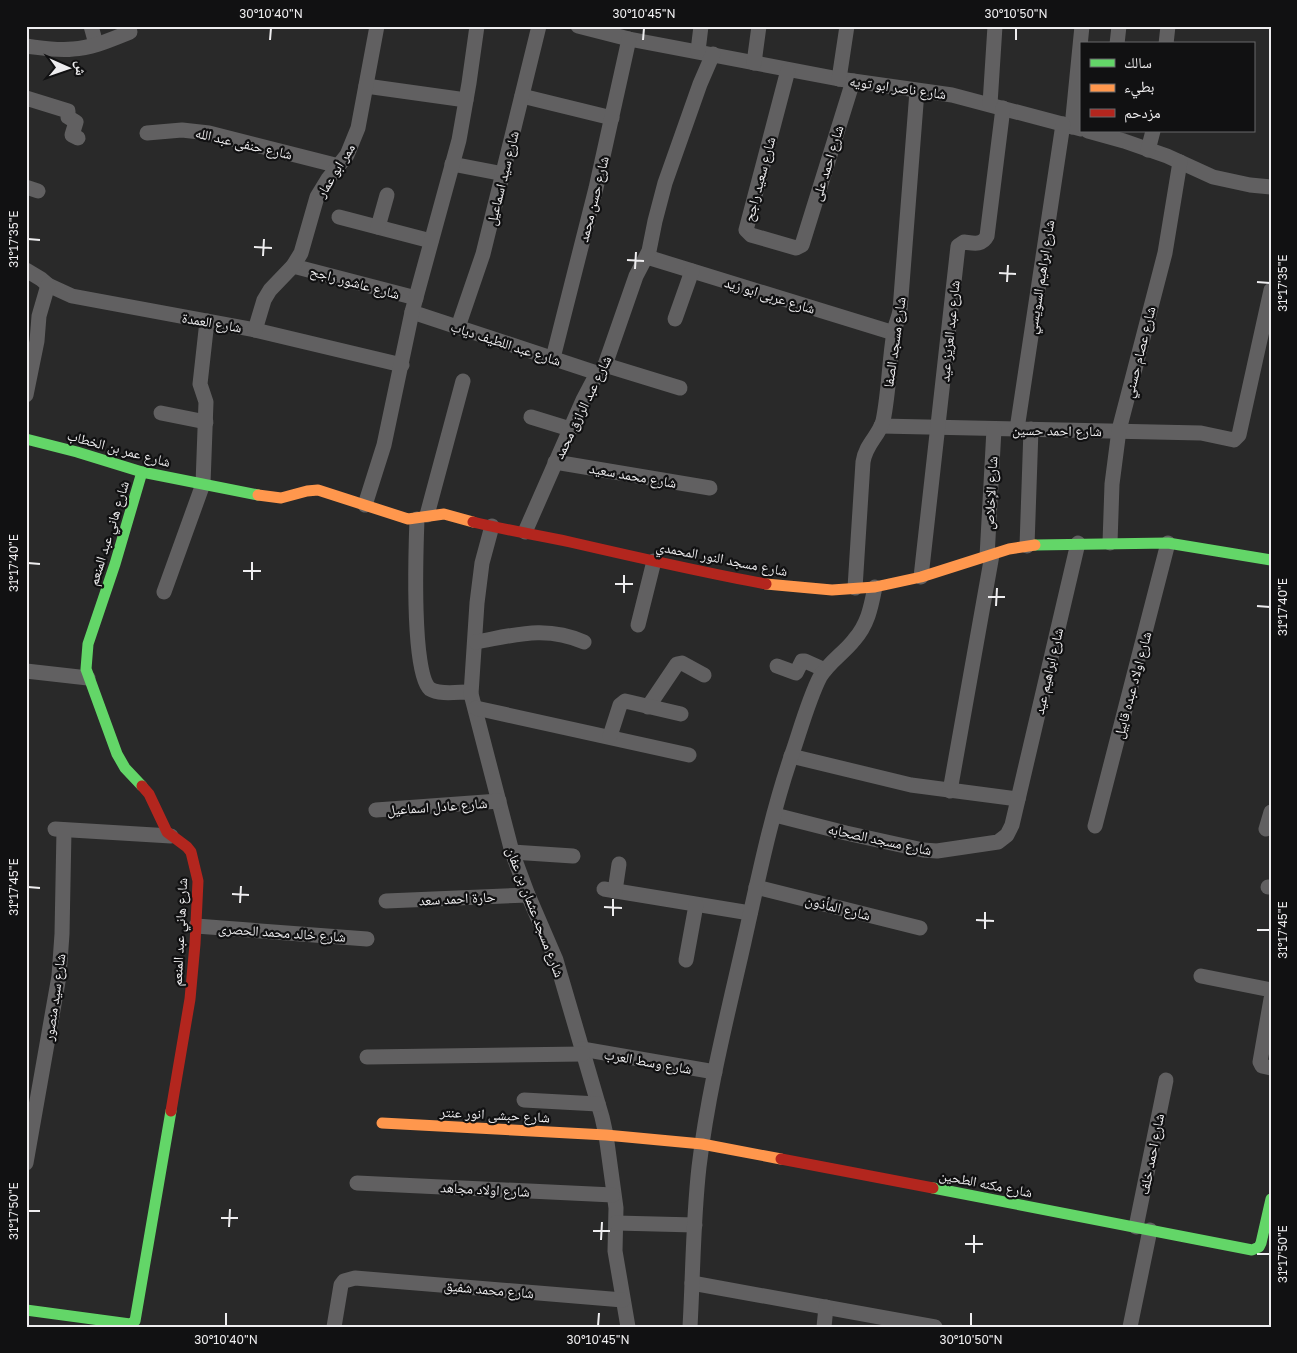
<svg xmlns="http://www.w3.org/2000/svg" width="1297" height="1353" viewBox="0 0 1297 1353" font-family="'Golos Text','Noto Naskh Arabic',sans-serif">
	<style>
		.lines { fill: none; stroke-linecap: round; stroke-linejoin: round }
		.street { stroke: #616061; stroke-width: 15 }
		.fast { stroke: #63d668; stroke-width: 11 }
		.slow { stroke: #ff974d; stroke-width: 11 }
		.jam { stroke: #b3261e; stroke-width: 11 }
		.ticks { fill: none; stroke: #eeedef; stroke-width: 2 }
		.labels { text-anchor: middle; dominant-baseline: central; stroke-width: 4.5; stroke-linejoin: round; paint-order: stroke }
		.street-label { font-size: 14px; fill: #eeedef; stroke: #111112 }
		.neatline { fill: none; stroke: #eeedef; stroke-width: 2 }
		.ticks-label { font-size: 12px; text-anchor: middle; fill: #eeedef }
	</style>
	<rect width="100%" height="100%" fill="#292929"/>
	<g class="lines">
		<g class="street">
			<polyline points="91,26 96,44"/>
			<polyline points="578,26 629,39 839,79 952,95 1081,129"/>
			<polyline points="1117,44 1119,26"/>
			<polyline points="1166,44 1168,26"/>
			<path d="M26 46C42 48 58 51 73 49 93 48 112 39 130 32"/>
			<polyline points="698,51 701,26"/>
			<polyline points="754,63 759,26"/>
			<polyline points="788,70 746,230 751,235 796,248 802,245 853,81"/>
			<polyline points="839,79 847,26"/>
			<polyline points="366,86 466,100"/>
			<polyline points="522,96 612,118"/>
			<polyline points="26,98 68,111 68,117 76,122 72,135 78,138"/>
			<polyline points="990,104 995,26"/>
			<polyline points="1072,127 1082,26"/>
			<polyline points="1088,131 1124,141 1167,156 1213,177 1250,185 1271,187"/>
			<polyline points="147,133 182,130 209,133 339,166"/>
			<polyline points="1148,150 1153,131"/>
			<polyline points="452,164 504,174"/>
			<polyline points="26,187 38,191"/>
			<polyline points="339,217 431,241"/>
			<polyline points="378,227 387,195"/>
			<polyline points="647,257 894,333"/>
			<polyline points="293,266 416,298"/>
			<polyline points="26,270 41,279 48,285 72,296 255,330 402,365"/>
			<polyline points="412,312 600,374"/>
			<polyline points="675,319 692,271"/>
			<polyline points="458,327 483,254 539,26"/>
			<polyline points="255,330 264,300 270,290 293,266 301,253 317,197 328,179 347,155 358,128 377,26"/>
			<polyline points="553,358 596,188 629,39"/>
			<polyline points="605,365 680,388"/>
			<polyline points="26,395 37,341 39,316 48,285"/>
			<polyline points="161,413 206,422"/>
			<polyline points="531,417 570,429"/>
			<polyline points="881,426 1201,433 1234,440 1239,435 1271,290"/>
			<polyline points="1017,429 1063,124"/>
			<polyline points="555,462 710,488"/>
			<polyline points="365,505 384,445 412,312 459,140 469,83 477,26"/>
			<polyline points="427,515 463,381"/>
			<path d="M417 519C416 546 411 674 430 689 439 695 458 692 468 692L471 694"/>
			<polyline points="492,526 482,563 477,603 471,694 512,852 528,895 556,960 602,1117 606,1135 616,1208 615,1251 628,1327"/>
			<polyline points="525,532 583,400 593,381 602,371 605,365 636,276 649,251 655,221 665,183 700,84 713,54"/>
			<polyline points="1110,543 1112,484 1119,430 1165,253 1180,162"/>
			<polyline points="1027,546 1031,429"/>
			<polyline points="987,557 994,429"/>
			<path d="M921 577 958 246 964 242C973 243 982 246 987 236L1003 108"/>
			<path d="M855 588 863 462C866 443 879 436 883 421 889 392 889 362 894 332 895 325 899 318 900 310L917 91"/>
			<polyline points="164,592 203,484 206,402 200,384 207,321"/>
			<polyline points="638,625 654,561"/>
			<path d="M476 642C515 635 546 625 584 642"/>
			<polyline points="777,666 796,673 802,661 805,661 825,670"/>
			<polyline points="26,671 88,678"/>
			<polyline points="648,707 677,664 682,663 704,675"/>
			<polyline points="476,708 689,755"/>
			<polyline points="610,736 620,705 625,701 681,714"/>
			<polyline points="791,756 911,785 1018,799"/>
			<polyline points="950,791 992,555"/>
			<polyline points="376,810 499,801"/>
			<polyline points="775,815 846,833 923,850 937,851 998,842 1007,835 1012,825 1078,543"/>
			<polyline points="1095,826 1168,543"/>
			<polyline points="55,829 171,836"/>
			<polyline points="1266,829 1271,812"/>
			<polyline points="512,852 573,856"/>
			<polyline points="756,887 920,928"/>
			<polyline points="1268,887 1271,887"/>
			<polyline points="604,889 750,913"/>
			<polyline points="615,891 619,864"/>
			<polyline points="386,901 528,895"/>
			<polyline points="196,926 367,939"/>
			<polyline points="686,960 696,905"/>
			<polyline points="1201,976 1271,990"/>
			<polyline points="1271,999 1260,1062 1262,1066 1271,1068"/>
			<polyline points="582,1049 715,1072"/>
			<polyline points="367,1057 583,1054"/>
			<polyline points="524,1100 598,1104"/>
			<polyline points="26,1163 59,976 62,934 64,830"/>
			<polyline points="357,1183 613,1195"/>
			<polyline points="616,1223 695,1225"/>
			<polyline points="1136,1227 1166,1080"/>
			<polyline points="692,1283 935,1327"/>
			<polyline points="334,1327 341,1285 344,1281 355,1278 623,1300"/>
			<path d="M690 1327C693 1274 693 1220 699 1167 708 1091 727 1017 744 942 758 880 771 815 792 754 800 731 809 698 820 677 829 662 844 653 854 640 868 624 871 607 875 587"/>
			<polyline points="824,1327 826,1307"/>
			<polyline points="1130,1327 1150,1230"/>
		</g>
		<g class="fast">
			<polyline points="26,439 77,452 142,472 258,495"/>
			<polyline points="1035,545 1168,543 1271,560"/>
			<polyline points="142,786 125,768 117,754 86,669 88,644 115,564 142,472"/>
			<polyline points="933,1188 1252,1250 1259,1247 1261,1243 1271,1199"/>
			<polyline points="26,1310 130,1324 135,1321 171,1111"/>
		</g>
		<g class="slow">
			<polyline points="258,495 281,498 307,491 318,490 408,519 444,514 473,522"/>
			<polyline points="766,584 832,590 875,587 921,577 1009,549 1035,545"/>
			<polyline points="382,1123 606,1135 702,1144 781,1159"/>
		</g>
		<g class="jam">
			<path d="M473 522C505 530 538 535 570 542 635 557 700 572 766 584"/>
			<polyline points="142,786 149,794 167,832 187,847 191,852 198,881 195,944 190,999 171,1111"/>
			<polyline points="781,1159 933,1188"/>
		</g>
	</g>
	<path class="ticks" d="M270 40 271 28M643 40 644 28M1016 40V28M28 239 40 240M254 247 272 248M263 256 264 239M627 260 644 261M635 269 636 252M999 273 1016 274M1007 282 1008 265M1257 282 1270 283M28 563 40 564M243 571H261M252 580V562M615 584H633M624 593V575M988 597H1005M996 606 997 588M1257 606 1270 607M28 887 40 888M232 894 249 895M240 903 241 886M604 907 622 908M613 916V899M976 920 994 921M985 929V912M1257 930H1270M28 1211H40M221 1218H238M229 1227 230 1209M593 1231H610M601 1240 602 1222M965 1244H983M974 1253V1235M1257 1254H1270M226 1326V1313M598 1326 599 1313M971 1326V1313"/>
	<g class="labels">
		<g class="street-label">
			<text transform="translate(898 87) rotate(8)">شارع ناصر ابو تويه</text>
			<text transform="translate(244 143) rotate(13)">شارع حنفى عبد الله</text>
			<text transform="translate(827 163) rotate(-73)">شارع احمد على</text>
			<text transform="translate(335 170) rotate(-58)">ممر ابو عمار</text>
			<text transform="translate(502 178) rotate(-76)">شارع سيد اسماعيل</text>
			<text transform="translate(759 179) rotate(-75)">شارع سعيد راجح</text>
			<text transform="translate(593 199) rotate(-76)">شارع حسن محمد</text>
			<text transform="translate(1040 277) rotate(-81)">شارع ابراهيم السويسي</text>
			<text transform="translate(355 282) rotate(15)">شارع عاشور راجح</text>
			<text transform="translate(770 295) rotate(17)">شارع عربى ابو زيد</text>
			<text transform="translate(212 322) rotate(10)">شارع العمدة</text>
			<text transform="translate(949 331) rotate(-84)">شارع عبد العزيز عيد</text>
			<text transform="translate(894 342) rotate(-82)">شارع مسجد الصفا</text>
			<text transform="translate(506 343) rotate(18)">شارع عبد اللطيف دياب</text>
			<text transform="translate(1139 352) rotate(-76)">شارع عصام حسني</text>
			<text transform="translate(582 407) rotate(-64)">شارع عبد الرازق محمد</text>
			<text transform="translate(1057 430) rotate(1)">شارع احمد حسين</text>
			<text transform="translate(119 448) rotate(15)">شارع عمر بن الخطاب</text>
			<text transform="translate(633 475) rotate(10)">شارع محمد سعيد</text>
			<text transform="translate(990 493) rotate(-87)">شارع الإخلاص</text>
			<text transform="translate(108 533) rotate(-73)">شارع هاني عبد المنعم</text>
			<text transform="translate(722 558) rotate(11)">شارع مسجد النور المحمدي</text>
			<text transform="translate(1048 671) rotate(-77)">شارع ابراهيم عيد</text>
			<text transform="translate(1132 685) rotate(-75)">شارع اولاد عبده قابيل</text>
			<text transform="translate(437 806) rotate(-4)">شارع عادل اسماعيل</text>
			<text transform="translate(880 839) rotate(12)">شارع مسجد الصحابه</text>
			<text transform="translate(457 898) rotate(-3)">حارة احمد سعد</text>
			<text transform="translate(838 907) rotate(14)">شارع المأذون</text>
			<text transform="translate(536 912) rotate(69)">شارع مسجد عثمان بن عفان</text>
			<text transform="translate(179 932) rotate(-87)">شارع هاني عبد المنعم</text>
			<text transform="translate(282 932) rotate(4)">شارع خالد محمد الحصرى</text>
			<text transform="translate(54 997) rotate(-82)">شارع سيد منصور</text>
			<text transform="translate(648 1061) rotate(10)">شارع وسط العرب</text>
			<text transform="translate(495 1114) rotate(3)">شارع حبشى انور عنتر</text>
			<text transform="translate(1151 1154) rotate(-79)">شارع احمد خلف</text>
			<text transform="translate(986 1183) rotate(11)">شارع مكنه الطحين</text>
			<text transform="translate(485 1189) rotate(3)">شارع اولاد مجاهد</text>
			<text transform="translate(489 1289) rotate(5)">شارع محمد شفيق</text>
		</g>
	</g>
	<rect width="1297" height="1353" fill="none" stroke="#111112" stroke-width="55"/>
	<rect x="1080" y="42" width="175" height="90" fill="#111112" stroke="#69696a"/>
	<rect x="1090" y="59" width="25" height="8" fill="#63d668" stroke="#69696a"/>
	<text x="1124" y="68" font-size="15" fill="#eeedef">سالك</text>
	<rect x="1090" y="84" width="25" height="8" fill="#ff974d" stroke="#69696a"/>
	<text x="1124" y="92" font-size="15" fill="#eeedef">بطيء</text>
	<rect x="1090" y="109" width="25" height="8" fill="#b3261e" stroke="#69696a"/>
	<text x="1124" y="118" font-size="15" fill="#eeedef">مزدحم</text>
	<g transform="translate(68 68) rotate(92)" stroke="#111112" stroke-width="4" paint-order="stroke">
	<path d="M0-4L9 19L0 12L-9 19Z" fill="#eeedef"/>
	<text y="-8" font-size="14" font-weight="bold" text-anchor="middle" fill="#eeedef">ش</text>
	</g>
	<rect x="28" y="28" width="1242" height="1298" class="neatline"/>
	<g class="ticks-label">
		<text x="271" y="18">30°10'40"N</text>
		<text x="644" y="18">30°10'45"N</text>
		<text x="1016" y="18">30°10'50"N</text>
		<text transform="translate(14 239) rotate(-90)" y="4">31°17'35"E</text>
		<text transform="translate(1283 283) rotate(-90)" y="4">31°17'35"E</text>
		<text transform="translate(14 563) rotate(-90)" y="4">31°17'40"E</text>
		<text transform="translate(1283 607) rotate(-90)" y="4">31°17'40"E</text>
		<text transform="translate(14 887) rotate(-90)" y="4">31°17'45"E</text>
		<text transform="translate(1283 930) rotate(-90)" y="4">31°17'45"E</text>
		<text transform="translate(14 1211) rotate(-90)" y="4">31°17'50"E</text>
		<text transform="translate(1283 1254) rotate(-90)" y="4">31°17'50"E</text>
		<text x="226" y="1344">30°10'40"N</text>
		<text x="598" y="1344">30°10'45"N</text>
		<text x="971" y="1344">30°10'50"N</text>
	</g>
</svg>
